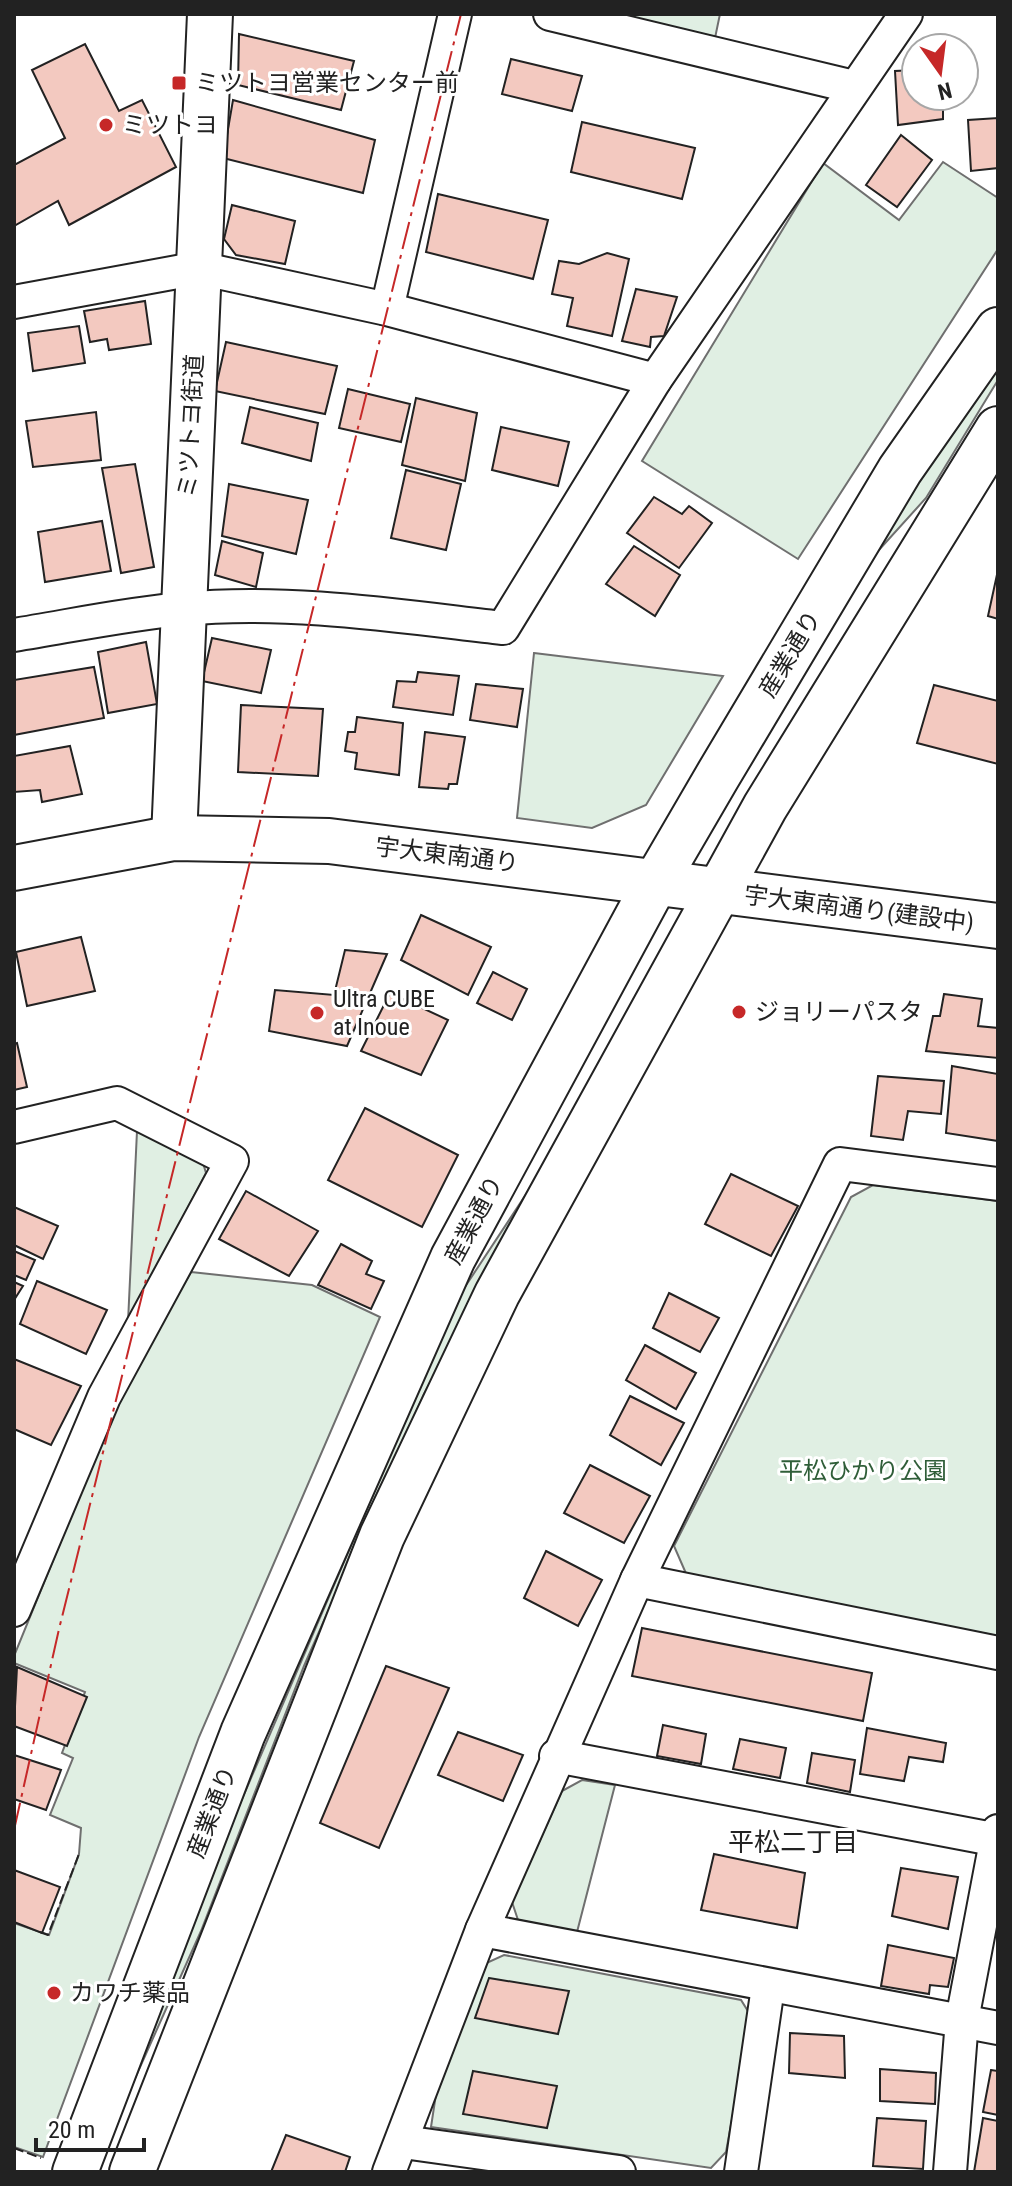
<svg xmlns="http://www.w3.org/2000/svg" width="1012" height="2186" viewBox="0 0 1012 2186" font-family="'Roboto Condensed','Noto Sans JP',sans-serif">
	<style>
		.green { fill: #e0efe3; stroke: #6f6f6f; stroke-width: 2 }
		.building { fill: #f3c9c0; stroke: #222; stroke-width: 2 }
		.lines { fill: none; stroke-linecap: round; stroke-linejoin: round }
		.street-casing { stroke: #222; stroke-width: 36 }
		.secondary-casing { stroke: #222; stroke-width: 48 }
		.street { stroke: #fff; stroke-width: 32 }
		.secondary { stroke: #fff; stroke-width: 44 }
		.fence { stroke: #222; stroke-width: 2; stroke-dasharray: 10 4; stroke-linecap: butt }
		.power { stroke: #c62828; stroke-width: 2; stroke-dasharray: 28 6 4 6; stroke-linecap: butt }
		.poi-dot { fill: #c62828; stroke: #fff; stroke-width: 3 }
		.labels { text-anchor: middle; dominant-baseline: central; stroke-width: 6; stroke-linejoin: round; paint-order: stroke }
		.poi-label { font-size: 24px; fill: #222; stroke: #fff; text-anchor: start }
		.street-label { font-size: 24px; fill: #222; stroke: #fff }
		.park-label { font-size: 24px; fill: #2f5e38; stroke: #fff }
		.neighbourhood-label { font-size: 26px; fill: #222; stroke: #fff }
	</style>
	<rect width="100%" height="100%" fill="#fff"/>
	<g class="green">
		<polygon points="609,14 720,14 715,38"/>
		<polygon points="943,162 998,198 998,249 798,559 642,461 823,163 899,220"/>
		<polygon points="998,359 998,380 926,498 859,572"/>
		<polygon points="534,653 723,676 646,805 592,828 517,818"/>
		<polygon points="637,993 640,995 424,1394 304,1666 201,1931 115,2123 187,1927 457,1299 546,1164"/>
		<polygon points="137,1131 203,1163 206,1173 128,1322"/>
		<polygon points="873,1185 998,1201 998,1636 688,1578 674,1546 851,1197"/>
		<polygon points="191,1272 312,1285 380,1317 199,1737 43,2157 14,2147 14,1923 49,1935 79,1854 81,1828 50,1815 73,1758 62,1753 85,1692 14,1663 14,1656 121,1394"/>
		<polygon points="582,1780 615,1785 577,1932 518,1920 512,1902 562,1791"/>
		<polygon points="504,1955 741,2000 751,2016 726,2152 711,2168 431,2127 441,2061 482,1965"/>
	</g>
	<g class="building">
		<polygon points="239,34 354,61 341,110 238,85"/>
		<polygon points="85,44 119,111 142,100 176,167 69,225 58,201 14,226 14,165 65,138 32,70"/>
		<polygon points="964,53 968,92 964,92"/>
		<polygon points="511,59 582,76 572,111 502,94"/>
		<polygon points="916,70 916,96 943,96 943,119 898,125 895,71"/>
		<polygon points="233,100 375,140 363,193 223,158"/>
		<polygon points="998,118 998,168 971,171 968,120"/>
		<polygon points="582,122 695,148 682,199 571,172"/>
		<polygon points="901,135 932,160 897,207 866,185"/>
		<polygon points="438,194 548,220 533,279 426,252"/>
		<polygon points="232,205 295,221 285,264 236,255 224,239"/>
		<polygon points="607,253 629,259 612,336 567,326 573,298 552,294 559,261 579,264"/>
		<polygon points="636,289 677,297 664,336 651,337 650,347 622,341"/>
		<polygon points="145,301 151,344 109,350 107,339 90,342 84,311"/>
		<polygon points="79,326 85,363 33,371 28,333"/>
		<polygon points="226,342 337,366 325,414 215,391"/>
		<polygon points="348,389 410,404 401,442 339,428"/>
		<polygon points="416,398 477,413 465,481 402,465"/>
		<polygon points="250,407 318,423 311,461 242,443"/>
		<polygon points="96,412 101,460 33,467 26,421"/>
		<polygon points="501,427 569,442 558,486 492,470"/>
		<polygon points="135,464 154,567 121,573 102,468"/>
		<polygon points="406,470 461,484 446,550 391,538"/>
		<polygon points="229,484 308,500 296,554 222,536"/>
		<polygon points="654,497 682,514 689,506 712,523 679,568 627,533"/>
		<polygon points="102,521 111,571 45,582 38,532"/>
		<polygon points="222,541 263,553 256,587 215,575"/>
		<polygon points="634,546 680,575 655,616 606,584"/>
		<polygon points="998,570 998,619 988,616"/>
		<polygon points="212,638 271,650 261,693 202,681"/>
		<polygon points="146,642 157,704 108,713 98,652"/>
		<polygon points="94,667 104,718 14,735 14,680"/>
		<polygon points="418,672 459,676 453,715 393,707 397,681 416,682"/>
		<polygon points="476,684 523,689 517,727 470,720"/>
		<polygon points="934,685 998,701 998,764 917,743"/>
		<polygon points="241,705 323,709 318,776 238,772"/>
		<polygon points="357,717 403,723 399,775 355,769 357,753 345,751 348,732 355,732"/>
		<polygon points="425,732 465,737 457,784 449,784 448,789 419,787"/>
		<polygon points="70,746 82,794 42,802 40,790 14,792 14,756"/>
		<polygon points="421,915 491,947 468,995 401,960"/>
		<polygon points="81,937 95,991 27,1006 16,952"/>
		<polygon points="345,950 387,954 347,1046 269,1031 275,990 334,995"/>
		<polygon points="493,972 527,989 512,1020 477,1003"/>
		<polygon points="390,993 448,1020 421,1075 361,1051"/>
		<polygon points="944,994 982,999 978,1026 998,1028 998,1058 926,1051 933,1016 940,1016"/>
		<polygon points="17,1043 27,1087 14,1090 14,1044"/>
		<polygon points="952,1066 998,1074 998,1141 946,1133"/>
		<polygon points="878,1076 944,1081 941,1114 908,1111 903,1140 871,1136"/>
		<polygon points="365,1108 458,1155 422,1227 328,1180"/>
		<polygon points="731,1174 798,1206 771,1256 705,1224"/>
		<polygon points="246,1191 318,1231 289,1276 219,1239"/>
		<polygon points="14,1207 58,1226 43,1259 14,1245"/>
		<polygon points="341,1244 372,1261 366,1274 384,1281 371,1309 318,1285"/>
		<polygon points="14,1251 35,1260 26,1280 14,1275"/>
		<polygon points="37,1281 107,1310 86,1354 20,1324"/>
		<polygon points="14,1282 23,1286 14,1300"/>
		<polygon points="669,1293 719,1318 700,1352 653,1328"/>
		<polygon points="645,1345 696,1373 676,1409 626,1380"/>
		<polygon points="14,1359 81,1386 51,1445 14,1429"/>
		<polygon points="630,1396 684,1423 661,1465 610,1435"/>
		<polygon points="590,1465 650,1496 624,1543 564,1513"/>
		<polygon points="546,1551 602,1580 578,1626 524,1598"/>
		<polygon points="642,1628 872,1673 863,1721 632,1676"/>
		<polygon points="386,1666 449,1688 379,1848 320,1823"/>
		<polygon points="17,1667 87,1697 67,1746 14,1726"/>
		<polygon points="663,1725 706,1734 701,1764 657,1756"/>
		<polygon points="867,1728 946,1743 943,1762 909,1757 904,1781 860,1774"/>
		<polygon points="458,1732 523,1755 503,1801 438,1775"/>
		<polygon points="740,1739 786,1748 780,1778 733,1769"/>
		<polygon points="812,1753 855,1760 850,1792 807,1783"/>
		<polygon points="14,1755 61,1770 46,1810 14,1799"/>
		<polygon points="714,1854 805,1873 797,1928 701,1910"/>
		<polygon points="901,1868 958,1877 948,1929 892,1916"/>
		<polygon points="14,1870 60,1887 42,1933 14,1922"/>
		<polygon points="888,1945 954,1958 948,1987 930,1985 929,1994 881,1986"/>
		<polygon points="489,1978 569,1991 558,2034 475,2018"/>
		<polygon points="790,2033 844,2036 845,2078 789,2073"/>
		<polygon points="880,2069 936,2073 935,2104 880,2101"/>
		<polygon points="991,2070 998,2071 998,2115 983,2112"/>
		<polygon points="473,2071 557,2086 547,2128 463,2114"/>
		<polygon points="877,2118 926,2121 923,2169 873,2166"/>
		<polygon points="983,2118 998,2121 998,2172 974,2172"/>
		<polygon points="286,2135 350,2157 345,2172 271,2172"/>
	</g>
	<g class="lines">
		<defs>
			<g id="street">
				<polyline points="550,14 854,87"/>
				<polyline points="14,302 199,268 387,309 655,380"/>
				<polyline points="387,309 455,14"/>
				<path d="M14 635C70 626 126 614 182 609 289 599 398 616 503 628L655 380 906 14"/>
				<polyline points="14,1127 117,1103 232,1161 104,1397 14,1610"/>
				<polyline points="998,1184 840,1164 637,1580 998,1653"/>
				<polyline points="556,1756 998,1840"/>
				<polyline points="482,1930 998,2028"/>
				<polyline points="403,2142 619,2172"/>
				<polyline points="389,2172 482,1930 637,1580"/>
				<polyline points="741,2172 768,1987"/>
				<polyline points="950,2172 962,2020 998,1831"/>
			</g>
			<g id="secondary">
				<polyline points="174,838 210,14"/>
				<polyline points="14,868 174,838 329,841 998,926"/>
				<polyline points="75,2172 243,1733 453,1258 657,880 717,777 900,470 998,330"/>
				<polyline points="132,2172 382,1536 497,1294 765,807 998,429"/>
			</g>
		</defs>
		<use href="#street" class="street-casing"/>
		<use href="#secondary" class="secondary-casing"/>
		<use href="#street" class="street"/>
		<use href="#secondary" class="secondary"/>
		<g class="fence">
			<polyline points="40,1932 48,1935 79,1854"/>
			<polyline points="14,2148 41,2158"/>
		</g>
		<polyline class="power" points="14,1830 59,1629 461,14"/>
	</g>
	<g class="poi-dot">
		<rect x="171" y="75" width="16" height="16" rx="4"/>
		<circle cx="106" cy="125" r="8"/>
		<circle cx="739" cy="1012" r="8"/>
		<circle cx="317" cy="1013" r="8"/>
		<circle cx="54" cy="1993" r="8"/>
	</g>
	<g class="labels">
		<g class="poi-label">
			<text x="195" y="83">ミツトヨ営業センター前</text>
			<text x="122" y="125">ミツトヨ</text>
			<text x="333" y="999">Ultra CUBE<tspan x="333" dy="28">at Inoue</tspan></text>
			<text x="755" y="1012">ジョリーパスタ</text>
			<text x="70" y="1993">カワチ薬品</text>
		</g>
		<g class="street-label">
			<text transform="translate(191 426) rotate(-87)">ミツトヨ街道</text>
			<text transform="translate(790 654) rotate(-59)">産業通り</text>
			<text transform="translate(447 855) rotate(7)">宇大東南通り</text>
			<text transform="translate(859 909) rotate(7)">宇大東南通り(建設中)</text>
			<text transform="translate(474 1220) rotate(-62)">産業通り</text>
			<text transform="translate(212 1812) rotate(-69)">産業通り</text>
		</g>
		<g class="park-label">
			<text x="863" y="1471">平松ひかり公園</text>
		</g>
		<g class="neighbourhood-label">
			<text x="793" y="1842">平松二丁目</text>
		</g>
	</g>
	<rect width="1012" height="2186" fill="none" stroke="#222222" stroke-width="32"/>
	<g transform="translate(940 72) rotate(166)"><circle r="38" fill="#ffffff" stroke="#a7a7a7" stroke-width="2"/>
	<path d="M0-6L14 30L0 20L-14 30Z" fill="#c62828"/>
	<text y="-12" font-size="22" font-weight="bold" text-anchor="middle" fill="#222222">N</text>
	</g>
	<path d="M36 2138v12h108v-12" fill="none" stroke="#222222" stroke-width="4"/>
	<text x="48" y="2138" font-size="24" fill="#222222" stroke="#ffffff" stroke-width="6" paint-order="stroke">20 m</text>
</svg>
